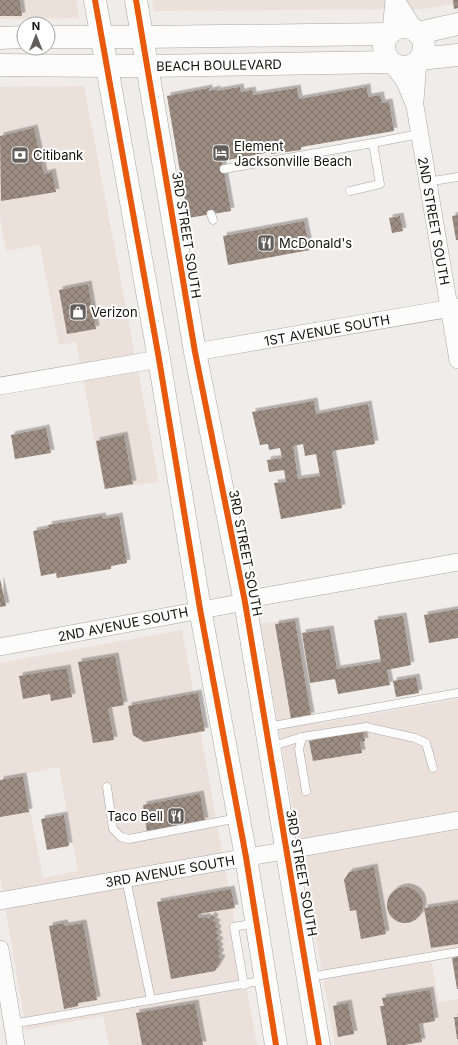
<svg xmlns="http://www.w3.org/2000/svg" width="458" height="1045" viewBox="0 0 458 1045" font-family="Inter,sans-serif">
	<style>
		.built { fill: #ebe0da; fill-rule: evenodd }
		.building { fill: url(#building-cross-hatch); fill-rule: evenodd; filter: url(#shadow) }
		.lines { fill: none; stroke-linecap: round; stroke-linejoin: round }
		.lane-casing { stroke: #a9a6a4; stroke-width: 9 }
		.street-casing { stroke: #a9a6a4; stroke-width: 18 }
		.secondary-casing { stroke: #a9a6a4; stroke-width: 23 }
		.primary-casing { stroke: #a9a6a4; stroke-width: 23 }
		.highway-casing { stroke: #a9a6a4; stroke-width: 23 }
		.lane { stroke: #fdfcfc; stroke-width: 8 }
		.street { stroke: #fdfcfc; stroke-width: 17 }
		.secondary { stroke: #fdfcfc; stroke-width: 22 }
		.primary { stroke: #fdfcfc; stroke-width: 22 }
		.highway { stroke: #fdfcfc; stroke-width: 22 }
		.cycleway-casing { stroke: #fff; stroke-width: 8 }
		.cycleway { stroke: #e8590c; stroke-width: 6 }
		.labels { text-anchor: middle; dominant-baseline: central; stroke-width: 4; stroke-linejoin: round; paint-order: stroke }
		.street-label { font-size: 13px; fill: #151210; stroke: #fff }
		.poi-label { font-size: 13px; fill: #151210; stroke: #fff; text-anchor: start }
	</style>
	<defs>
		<pattern id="building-cross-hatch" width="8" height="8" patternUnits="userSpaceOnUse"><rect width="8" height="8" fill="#9c8d83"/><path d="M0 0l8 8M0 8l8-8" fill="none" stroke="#7e726a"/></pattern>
		<filter id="shadow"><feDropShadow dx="3.5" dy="-3.5" stdDeviation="0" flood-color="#0004"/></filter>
	</defs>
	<rect width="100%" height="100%" fill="#f0ecea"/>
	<g class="built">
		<polygon points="0,0 76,0 79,18 0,19"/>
		<polygon points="152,0 458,0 458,3 425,9 154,11"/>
		<polygon points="84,86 159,482 104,489 76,342 59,345 40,245 6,251 0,217 0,87"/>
		<polygon points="295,619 314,724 458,699 458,954 431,959 439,1002 458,999 458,1045 335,1045 260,624"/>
		<path d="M182 630 257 1045H109L103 1016 26 1030 0 876V663ZM59 767 78 871 43 878 23 774Z"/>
	</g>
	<g class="building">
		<polygon points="0,0 20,0 22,16 0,16"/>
		<polygon points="453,0 458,0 458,8 454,9"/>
		<polygon points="240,87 241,92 252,90 253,95 297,88 299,99 367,87 368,97 380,95 382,103 389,102 394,131 301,147 301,150 271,154 271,152 222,161 231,211 188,218 167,96 209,88 209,91 217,89 217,91"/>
		<polygon points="34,128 44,174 52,172 56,192 1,201 0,136"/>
		<polygon points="458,215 458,240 456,240 452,216"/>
		<polygon points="400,216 403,231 392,233 389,218"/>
		<polygon points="304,221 310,250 228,265 223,236"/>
		<polygon points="88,284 96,329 67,334 59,290"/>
		<path d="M314 401 316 414 368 404 375 444 332 451 342 508 281 519 274 483 286 482 284 470 269 472 267 460 282 458 280 448 269 450 268 444 260 445 252 412ZM303 444 305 456 316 454 320 476 298 479 293 446Z"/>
		<polygon points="46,428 51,453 15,459 11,435"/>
		<polygon points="124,435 133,484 105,489 96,441"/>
		<polygon points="102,516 103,519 119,516 127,563 111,566 111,569 57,578 56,573 41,576 33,531 49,528 48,525"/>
		<polygon points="0,579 6,606 0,607"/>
		<polygon points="458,609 458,638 429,643 424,615"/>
		<polygon points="403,616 411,665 387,670 390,685 338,694 335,679 310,683 302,633 330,629 337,669 381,662 374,620"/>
		<polygon points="295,621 311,716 291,719 275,624"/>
		<polygon points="115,656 124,705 108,708 114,740 93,743 78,662"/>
		<polygon points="67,668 72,697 51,701 50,694 23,699 19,676"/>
		<polygon points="416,677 419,693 396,697 393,681"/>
		<polygon points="198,693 205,731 144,742 133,735 128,706"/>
		<polygon points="363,731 365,741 360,742 362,753 313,761 309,741"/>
		<polygon points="23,776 29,812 0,817 0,780"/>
		<polygon points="200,794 205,821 147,832 143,805"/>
		<polygon points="64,815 69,846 47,850 41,819"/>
		<polygon points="374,867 386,934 361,939 356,910 350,911 344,880 349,872"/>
		<circle cx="405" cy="905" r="18"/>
		<polygon points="231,889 235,908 198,914 198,918 206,917 209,919 212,915 215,918 213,921 217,923 215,927 218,929 216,933 219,935 216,939 220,941 217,945 220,947 218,951 221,953 218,957 222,959 215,971 171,979 157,902"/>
		<polygon points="458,903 458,944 431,948 424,908"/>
		<polygon points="64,923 65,926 83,923 97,1000 78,1003 78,1006 64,1009 49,926"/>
		<polygon points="458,957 458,989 457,989 452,958"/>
		<polygon points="430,990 435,1021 419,1024 422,1042 404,1045 387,1045 380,1006 384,1006 382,998"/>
		<polygon points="195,1003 203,1045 142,1045 136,1013"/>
		<polygon points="348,1003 354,1034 338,1037 333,1006"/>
		<polygon points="454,1017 458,1017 458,1039 457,1039"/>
	</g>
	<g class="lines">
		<defs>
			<g id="lane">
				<polyline points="224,169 373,143"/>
				<polyline points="427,182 458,177"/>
				<polyline points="350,191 380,184 373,143 419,134"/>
				<polyline points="211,214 213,220"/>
				<polyline points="267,727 458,693"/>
				<polyline points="302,737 299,749 306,791"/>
				<polyline points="270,747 302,737 366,727 415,738 426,743 433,768"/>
				<polyline points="107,787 113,829 121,837 129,839 238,818"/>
				<polyline points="126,879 151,1000"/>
				<polyline points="309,977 458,952"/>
				<polyline points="244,985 234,927 256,923"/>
				<polyline points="12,1024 266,980"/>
			</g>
			<g id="street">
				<polyline points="396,0 415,30"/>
				<polyline points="391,31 394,0"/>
				<polyline points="393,65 405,82 415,106 458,360"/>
				<polyline points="415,101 418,61"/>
				<polyline points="195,352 458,307"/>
				<polyline points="0,386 159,359"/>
				<polyline points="0,647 245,602 260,597 458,562"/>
				<polyline points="0,901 458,820"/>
				<polyline points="0,949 16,1045"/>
			</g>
			<g id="secondary">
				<circle cx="404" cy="47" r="20"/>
				<polyline points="418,33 458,24"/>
				<polyline points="143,37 388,34"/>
				<polyline points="420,59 458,55"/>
				<polyline points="148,66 391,62"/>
			</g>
			<g id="primary">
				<polyline points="95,0 159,359 200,609 246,857 276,1045"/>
				<polyline points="136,0 195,352 245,602 319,1045"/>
				<polyline points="101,37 143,37"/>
				<polyline points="106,66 148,66"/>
			</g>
			<g id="highway">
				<polyline points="48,37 101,37"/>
				<polyline points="0,38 24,37"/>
				<polyline points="0,65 106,66"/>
			</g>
		</defs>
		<use href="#lane" class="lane-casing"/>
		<use href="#street" class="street-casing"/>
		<use href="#secondary" class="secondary-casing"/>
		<use href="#primary" class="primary-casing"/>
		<use href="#highway" class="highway-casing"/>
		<use href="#lane" class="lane"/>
		<use href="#street" class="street"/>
		<use href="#secondary" class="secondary"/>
		<use href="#primary" class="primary"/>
		<use href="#highway" class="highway"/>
		<defs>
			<g id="cycleway">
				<polyline points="95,0 159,359 200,609 246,857 276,1045"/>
				<polyline points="136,0 195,352 245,602 319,1045"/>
			</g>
		</defs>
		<use href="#cycleway" class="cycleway-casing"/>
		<use href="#cycleway" class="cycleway"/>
	</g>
	<defs>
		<symbol id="hotel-square" viewBox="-11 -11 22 22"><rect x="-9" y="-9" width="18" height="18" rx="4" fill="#625e5c" stroke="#fff"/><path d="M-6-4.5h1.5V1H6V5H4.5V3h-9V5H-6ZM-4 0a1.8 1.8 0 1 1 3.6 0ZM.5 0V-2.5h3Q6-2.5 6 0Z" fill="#fff"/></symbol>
		<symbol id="bank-square" viewBox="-11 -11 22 22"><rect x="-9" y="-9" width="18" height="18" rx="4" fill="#625e5c" stroke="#fff"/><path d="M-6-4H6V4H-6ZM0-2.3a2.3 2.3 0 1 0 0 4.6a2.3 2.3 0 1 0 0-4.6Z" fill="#fff"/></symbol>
		<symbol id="restaurant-square" viewBox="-11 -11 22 22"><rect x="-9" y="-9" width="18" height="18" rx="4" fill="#625e5c" stroke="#fff"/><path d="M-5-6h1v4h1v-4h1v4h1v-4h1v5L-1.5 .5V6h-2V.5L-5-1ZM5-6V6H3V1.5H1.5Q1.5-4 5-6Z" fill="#fff"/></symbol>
		<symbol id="shop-square" viewBox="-11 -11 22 22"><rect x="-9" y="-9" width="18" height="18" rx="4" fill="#625e5c" stroke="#fff"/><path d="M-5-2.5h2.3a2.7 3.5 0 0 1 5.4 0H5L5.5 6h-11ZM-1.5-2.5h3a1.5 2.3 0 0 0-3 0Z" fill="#fff"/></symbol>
	</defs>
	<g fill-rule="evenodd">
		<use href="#hotel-square" x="211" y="143" width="20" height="20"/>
		<use href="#bank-square" x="10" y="145" width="20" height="20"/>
		<use href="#restaurant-square" x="256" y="233" width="20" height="20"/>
		<use href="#shop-square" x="68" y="302" width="20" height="20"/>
		<use href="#restaurant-square" x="166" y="806" width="20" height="20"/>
	</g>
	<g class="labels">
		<g class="street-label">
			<text transform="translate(219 65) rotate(-1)">BEACH BOULEVARD</text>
			<text transform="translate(434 221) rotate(80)">2ND STREET SOUTH</text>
			<text transform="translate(187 235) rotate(81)">3RD STREET SOUTH</text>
			<text transform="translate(327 330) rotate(-10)">1ST AVENUE SOUTH</text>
			<text transform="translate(246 553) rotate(79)">3RD STREET SOUTH</text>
			<text transform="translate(123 624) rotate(-11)">2ND AVENUE SOUTH</text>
			<text transform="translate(170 871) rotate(-10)">3RD AVENUE SOUTH</text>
			<text transform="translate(302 873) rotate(80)">3RD STREET SOUTH</text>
		</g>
		<g class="poi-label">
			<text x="234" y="146">Element<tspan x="234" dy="15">Jacksonville Beach</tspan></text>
			<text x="33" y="155">Citibank</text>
			<text x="279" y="243">McDonald's</text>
			<text x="91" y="312">Verizon</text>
			<text x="163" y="816" text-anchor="end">Taco Bell</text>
		</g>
	</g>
	<g transform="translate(36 36)"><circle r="19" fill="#ffffff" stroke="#a1a09f"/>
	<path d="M0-3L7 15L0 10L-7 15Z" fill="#625e5c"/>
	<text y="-6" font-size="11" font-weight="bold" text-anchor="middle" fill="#151210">N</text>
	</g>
</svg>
